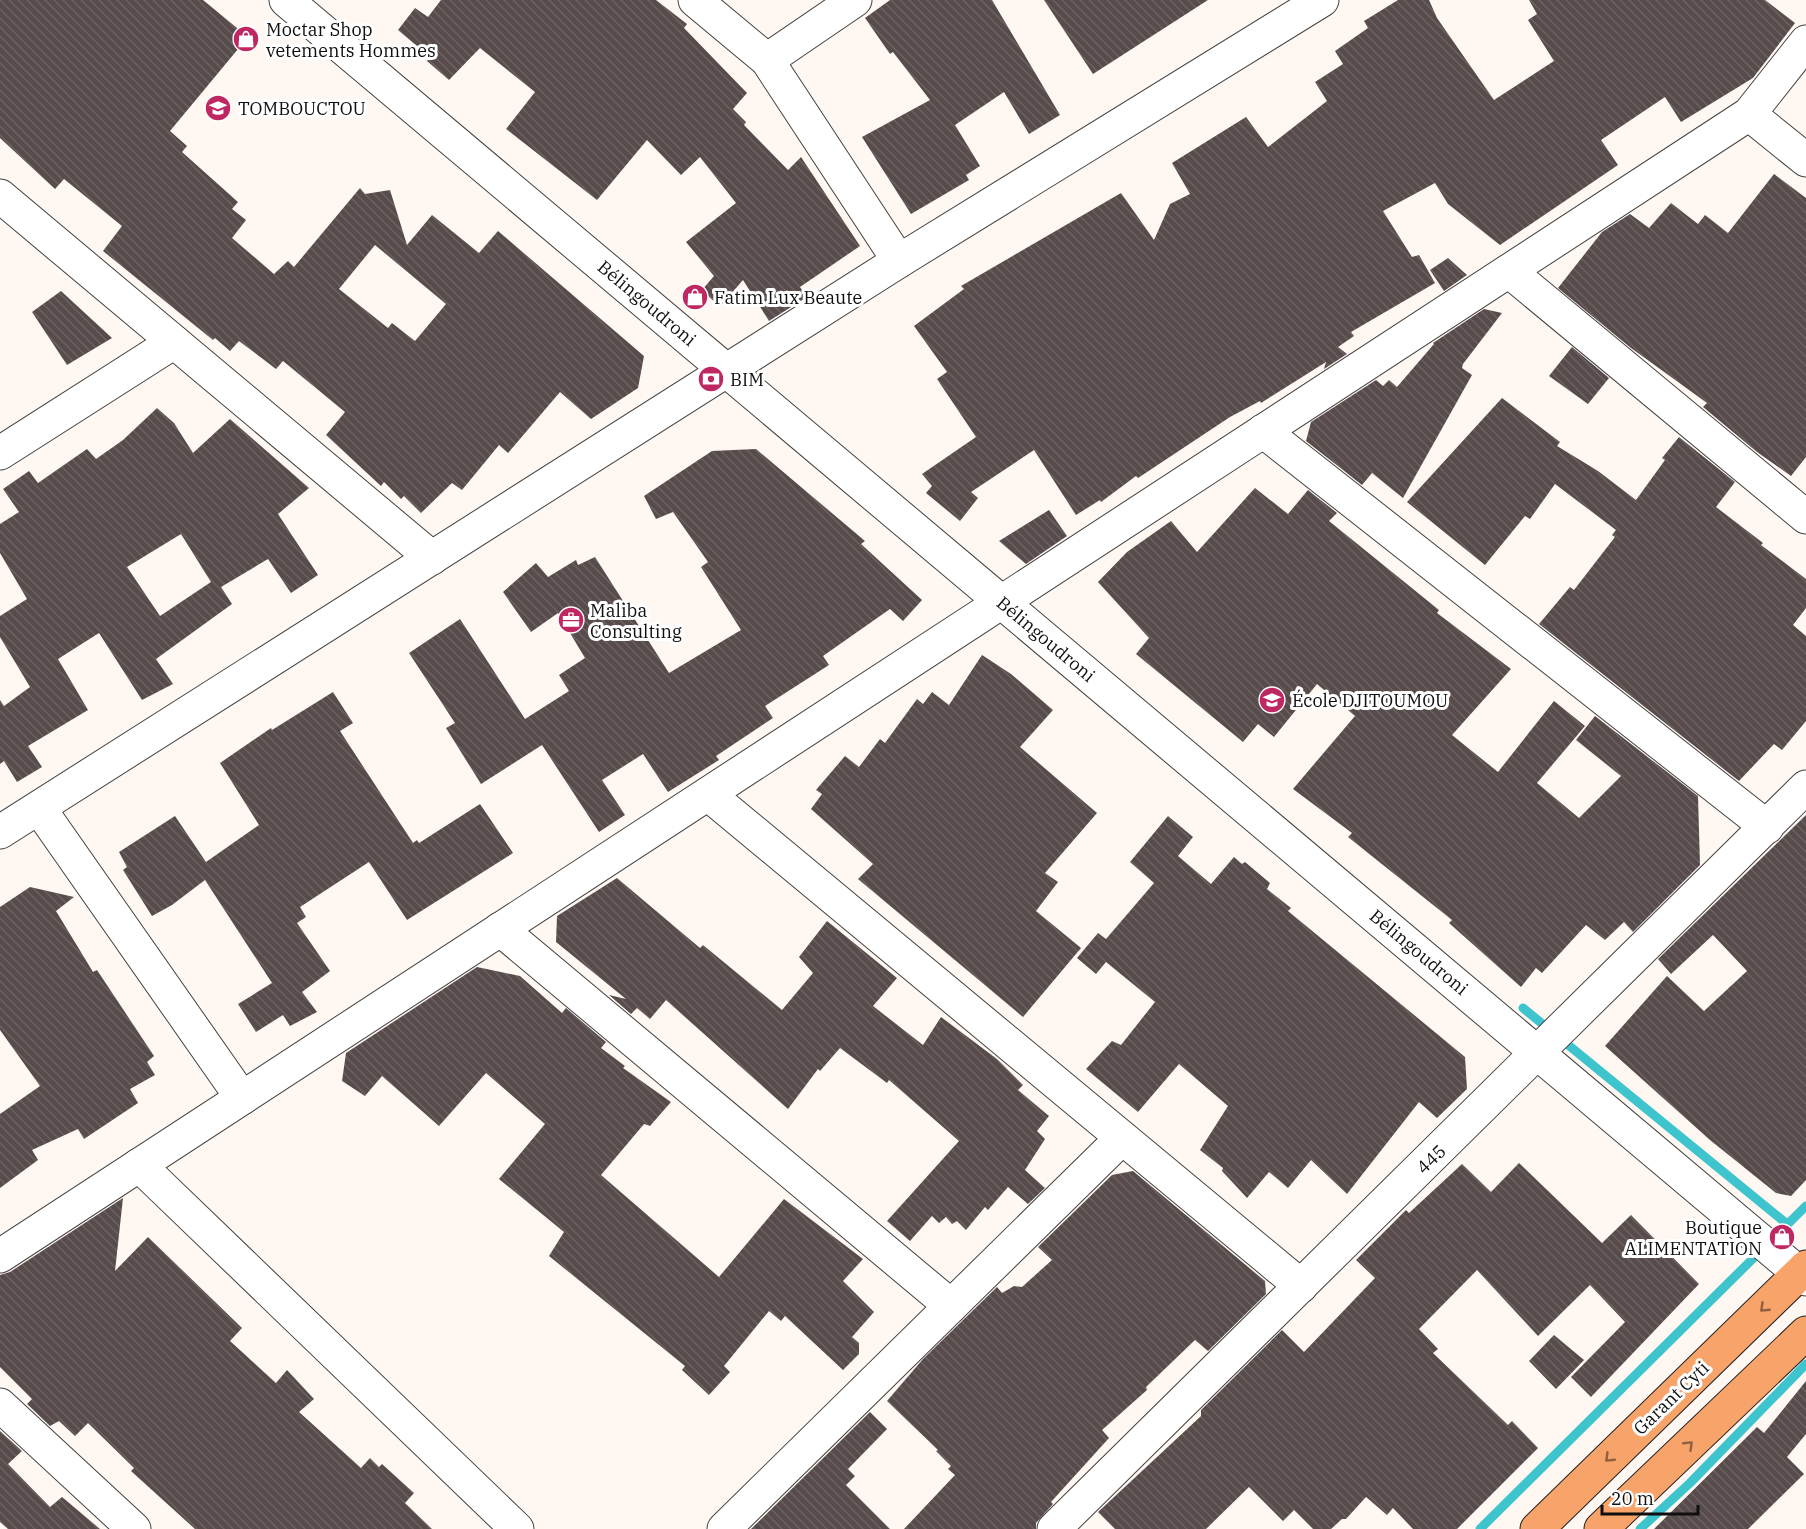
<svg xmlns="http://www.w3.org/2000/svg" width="1806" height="1529" viewBox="0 0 1806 1529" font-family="'IBM Plex Serif',serif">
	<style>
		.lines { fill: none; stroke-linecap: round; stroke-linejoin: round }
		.stream { stroke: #3dc4cc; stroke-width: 9 }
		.building { fill: url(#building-back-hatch); fill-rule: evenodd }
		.minor-casing { stroke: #424242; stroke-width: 35 }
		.major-casing { stroke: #202020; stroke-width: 35 }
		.minor { stroke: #fff; stroke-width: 33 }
		.major { stroke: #f7a369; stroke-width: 33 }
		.oneway { stroke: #8f6040 }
		.labels { text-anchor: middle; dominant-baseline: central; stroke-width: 6; stroke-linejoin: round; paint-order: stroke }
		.poi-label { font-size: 18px; fill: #0f0f0f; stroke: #fff; text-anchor: start }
		.street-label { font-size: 18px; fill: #0f0f0f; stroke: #fff }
	</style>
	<defs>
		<pattern id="building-back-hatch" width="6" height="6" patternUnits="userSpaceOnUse" patternTransform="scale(1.5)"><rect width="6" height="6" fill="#574c4b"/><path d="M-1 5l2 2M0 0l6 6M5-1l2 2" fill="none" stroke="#6a6161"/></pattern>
	</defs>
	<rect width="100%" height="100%" fill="#fff7f1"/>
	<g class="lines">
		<g class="stream">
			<polyline points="1523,1008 1787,1224"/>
			<polyline points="1480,1529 1806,1206"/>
			<polyline points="1640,1529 1690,1483 1806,1364"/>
		</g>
	</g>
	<g class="building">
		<path d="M0 0H203L248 37 170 131 187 146 182 152 238 202 232 209 246 220 232 238 274 274 288 261 294 267 360 188 365 194 390 190 407 245 432 215 479 253 498 231 644 356 638 388 591 419 560 392 508 453 499 445 462 490 452 483 421 513 404 496 401 499 384 482 381 486 326 435 345 412 283 361 276 369 239 341 230 351 215 338 213 340 103 251 122 226 64 179 55 189 0 138ZM375 245 446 304 415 341 392 323 388 328 339 289Z"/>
		<polygon points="441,0 656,0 687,24 684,28 747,93 733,109 746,122 744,125 788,170 801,157 860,246 800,287 807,297 769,321 743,280 720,307 702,290 714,276 686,242 736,203 700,157 681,175 647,140 597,200 506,129 535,92 480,48 449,80 427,61 430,57 398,30 415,8 428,17"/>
		<polygon points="890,0 992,0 1060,115 1029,134 1004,92 955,125 980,166 966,175 969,180 911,214 862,137 930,100 893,52 890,54 865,18"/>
		<polygon points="1044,0 1208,0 1093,74"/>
		<polygon points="1398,0 1429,0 1437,18 1494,100 1554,61 1528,20 1537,14 1529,0 1765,0 1795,23 1753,78 1681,122 1665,97 1601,140 1618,165 1500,245 1448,204 1435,183 1383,211 1412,257 1419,255 1435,283 1351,332 1354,336 1338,347 1347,354 1324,369 1326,362 1261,403 1260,401 1230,417 1138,478 1136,476 1101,502 1100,500 1076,515 1034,450 971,492 978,498 960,521 926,493 932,486 922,474 976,437 937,379 947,372 914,326 964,289 961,286 1121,193 1154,240 1170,204 1190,194 1172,163 1246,117 1268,147 1327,101 1315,82 1343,64 1335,51 1368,28 1364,21"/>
		<polygon points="1774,174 1806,198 1806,457 1791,476 1757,452 1703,407 1707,403 1631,348 1558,288 1602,232 1630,214 1649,228 1671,203 1698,224 1705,215 1728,233"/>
		<polygon points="1448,258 1467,275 1444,291 1430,270"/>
		<polygon points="61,291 112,338 67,365 32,312"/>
		<polygon points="1484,309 1502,313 1463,364 1462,368 1472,375 1403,498 1372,473 1362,485 1306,441 1311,422 1376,380 1383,386 1389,380 1397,387 1434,344 1433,343"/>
		<polygon points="1572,347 1609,378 1588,404 1549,376"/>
		<polygon points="1502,398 1560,442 1557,446 1598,471 1636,500 1665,460 1662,458 1679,437 1735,482 1716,507 1763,543 1761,545 1806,579 1806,608 1793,625 1806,636 1806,721 1782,750 1774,744 1739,781 1539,624 1570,587 1574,590 1615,537 1612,535 1616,530 1555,484 1530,519 1525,516 1485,565 1407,502"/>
		<path d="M157 408 174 423 193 453 230 419 309 488 278 514 318 575 291 593 268 559 221 587 232 604 156 659 173 684 142 700 99 633 58 659 88 710 28 746 42 767 17 782 4 761 0 764V700L4 706 30 687 0 637V616L27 599 0 553V524L19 512 3 489 29 471 38 483 87 449 96 459 123 440ZM181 534 211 582 160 616 127 567Z"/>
		<polygon points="756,449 865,541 861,544 922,600 903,621 890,609 823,656 829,665 765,706 773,718 716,756 719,760 668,792 643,754 602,780 625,815 599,832 542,745 481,784 446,728 455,723 409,653 460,619 525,719 569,691 559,675 585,658 558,613 531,632 503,592 536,563 548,577 576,560 578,565 595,557 669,673 741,630 701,567 708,562 673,512 656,519 644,496 712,451"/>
		<polygon points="1255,488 1288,514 1308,490 1337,513 1329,521 1439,610 1437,613 1511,669 1452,735 1498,772 1554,701 1585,726 1537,783 1579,818 1621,776 1576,740 1595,716 1698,796 1700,865 1633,932 1624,922 1605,940 1586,925 1542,973 1536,968 1521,987 1449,923 1452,920 1348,837 1352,833 1293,789 1355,716 1317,684 1274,737 1258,724 1243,742 1136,654 1149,638 1098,582 1127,552 1171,521 1197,552"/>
		<polygon points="1049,510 1067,536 1026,564 999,541"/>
		<polygon points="982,655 1011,674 1053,710 1020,747 1097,813 1045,873 1058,882 1036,911 1081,948 1023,1017 858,879 873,864 811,809 822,794 816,790 845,756 859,767 880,739 885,743 917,699 923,704 932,692 949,705"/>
		<polygon points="333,692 353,723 340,731 413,843 417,840 419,843 480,804 513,853 407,920 369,862 300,907 306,917 297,923 330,971 302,992 317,1012 290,1026 283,1015 256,1032 238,1004 272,983 205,880 172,905 152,916 123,870 127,867 119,852 175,816 206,862 259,825 220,763 271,728 272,730"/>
		<polygon points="1806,815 1806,1180 1791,1196 1776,1193 1710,1140 1605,1046 1667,976 1704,1011 1747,971 1713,935 1671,974 1658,959"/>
		<polygon points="1168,816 1193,837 1178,856 1211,884 1234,857 1242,864 1245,862 1270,883 1267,889 1291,908 1288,911 1465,1057 1467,1089 1437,1118 1419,1102 1347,1194 1311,1160 1288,1188 1269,1172 1247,1198 1222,1171 1223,1168 1200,1150 1228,1106 1179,1064 1138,1112 1086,1069 1112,1041 1121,1045 1155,1002 1106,962 1096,974 1077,958 1098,933 1106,939 1154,883 1130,862"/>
		<polygon points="617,878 700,948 703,945 782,1010 813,973 799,957 827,921 897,978 873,1006 923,1045 941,1017 997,1059 1023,1085 1018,1090 1049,1116 1037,1131 1045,1139 1025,1170 1045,1188 1028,1204 1008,1187 988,1210 985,1207 966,1230 957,1221 952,1224 946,1217 939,1223 932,1216 910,1241 887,1221 959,1141 889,1080 887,1083 840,1048 820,1071 818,1069 788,1109 666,1000 650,1019 637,1008 631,1014 609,995 626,999 556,942 557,916"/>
		<polygon points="30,887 74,897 56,911 93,972 97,970 154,1056 147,1062 155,1075 130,1089 138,1103 84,1139 78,1129 32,1150 38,1160 0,1188 0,1114 40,1086 0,1030 0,907"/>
		<polygon points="477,967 520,976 562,1013 566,1008 606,1042 601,1048 625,1066 623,1068 671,1102 650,1126 644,1124 601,1175 719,1277 784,1199 863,1259 843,1281 874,1312 852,1337 859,1343 859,1354 843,1370 785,1316 781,1321 769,1311 724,1366 730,1372 709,1395 682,1370 685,1366 549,1256 564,1232 499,1179 545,1124 486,1073 439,1126 382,1076 365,1096 342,1081 346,1053"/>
		<polygon points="1519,1163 1602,1243 1631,1215 1699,1284 1591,1397 1571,1377 1625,1322 1590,1285 1538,1336 1477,1270 1419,1329 1438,1349 1433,1353 1508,1425 1512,1421 1538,1448 1457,1529 1413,1529 1393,1508 1387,1515 1366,1497 1346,1519 1342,1519 1331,1529 1313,1529 1294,1510 1283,1521 1249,1487 1206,1529 1115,1529 1098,1512 1201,1416 1201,1410 1282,1330 1304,1352 1375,1278 1356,1260 1406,1210 1409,1213 1462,1164 1491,1192"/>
		<polygon points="1133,1171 1265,1281 1266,1294 1208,1351 1195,1340 1146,1387 1147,1390 1102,1430 1109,1438 1051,1502 1053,1504 1036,1523 1036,1529 904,1529 955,1475 948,1469 951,1466 936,1451 938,1450 887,1401 923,1359 997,1287 1002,1293 1014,1286 1022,1287 1052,1260 1038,1247 1112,1175"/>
		<polygon points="123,1198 115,1271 148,1237 242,1328 230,1341 276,1383 287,1370 314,1399 299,1412 361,1468 370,1458 379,1467 382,1464 414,1493 405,1503 432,1529 195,1529 131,1471 134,1468 88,1423 75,1436 59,1421 50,1426 27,1404 32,1399 0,1367 0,1275 10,1272"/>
		<polygon points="1554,1335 1584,1360 1556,1389 1529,1361"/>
		<polygon points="1806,1381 1806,1434 1787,1457 1804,1474 1748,1529 1654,1529 1757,1427 1764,1433"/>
		<polygon points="870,1412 887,1429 848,1469 855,1476 846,1485 890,1529 751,1529"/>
		<polygon points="0,1431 22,1451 8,1464 50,1507 62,1497 100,1529 8,1529 0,1522"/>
	</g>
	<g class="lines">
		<defs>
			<g id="minor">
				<polyline points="286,0 1806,1279"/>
				<polyline points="695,0 767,60 899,261"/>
				<polyline points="767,60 855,0"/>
				<polyline points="1749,114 1806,160"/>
				<polyline points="0,196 432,558"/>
				<polyline points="1509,271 1806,517"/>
				<polyline points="1263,431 1767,827"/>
				<polyline points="0,453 174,342"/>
				<polyline points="708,794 1301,1286"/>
				<polyline points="39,808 242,1098"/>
				<polyline points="0,832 899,261 1322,0"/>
				<polyline points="500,929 951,1306"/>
				<polyline points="139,1165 517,1529"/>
				<polyline points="0,1256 1749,114 1806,42"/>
				<polyline points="0,1405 134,1529"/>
				<polyline points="724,1529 1122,1138"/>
				<polyline points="1054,1529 1806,787"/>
			</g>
			<g id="major">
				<polyline points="1537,1529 1806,1267"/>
				<polyline points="1601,1529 1806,1333"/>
			</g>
		</defs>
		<use href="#minor" class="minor-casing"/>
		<use href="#major" class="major-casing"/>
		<use href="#minor" class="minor"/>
		<use href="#major" class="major"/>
	</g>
	<defs><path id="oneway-chevron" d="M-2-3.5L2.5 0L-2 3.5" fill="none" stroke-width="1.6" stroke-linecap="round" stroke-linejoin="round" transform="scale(1.5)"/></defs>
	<g class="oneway">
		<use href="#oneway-chevron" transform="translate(1764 1308) rotate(136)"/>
		<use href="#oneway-chevron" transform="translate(1689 1445) rotate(-44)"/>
		<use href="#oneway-chevron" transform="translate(1609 1458) rotate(136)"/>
	</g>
	<defs>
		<symbol id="shop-disc" viewBox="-11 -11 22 22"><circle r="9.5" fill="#be2762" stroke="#fff"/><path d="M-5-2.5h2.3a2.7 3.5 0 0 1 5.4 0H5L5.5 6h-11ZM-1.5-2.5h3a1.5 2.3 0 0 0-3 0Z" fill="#fff"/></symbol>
		<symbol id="school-disc" viewBox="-11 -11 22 22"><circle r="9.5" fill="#be2762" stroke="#fff"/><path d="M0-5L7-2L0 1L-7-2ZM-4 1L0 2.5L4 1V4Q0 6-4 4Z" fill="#fff"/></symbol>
		<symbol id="bank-disc" viewBox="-11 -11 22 22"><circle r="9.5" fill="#be2762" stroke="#fff"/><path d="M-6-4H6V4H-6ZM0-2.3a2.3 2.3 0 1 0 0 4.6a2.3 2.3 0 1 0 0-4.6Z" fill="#fff"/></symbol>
		<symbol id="office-disc" viewBox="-11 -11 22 22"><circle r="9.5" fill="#be2762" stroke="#fff"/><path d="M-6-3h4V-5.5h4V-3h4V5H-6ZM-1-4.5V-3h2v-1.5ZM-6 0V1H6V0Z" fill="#fff"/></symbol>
	</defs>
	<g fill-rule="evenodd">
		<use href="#shop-disc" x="231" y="24" width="30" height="30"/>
		<use href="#school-disc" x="203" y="93" width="30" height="30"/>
		<use href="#shop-disc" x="680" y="282" width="30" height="30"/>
		<use href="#bank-disc" x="696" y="364" width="30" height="30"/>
		<use href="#office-disc" x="556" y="605" width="30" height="30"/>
		<use href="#school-disc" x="1257" y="685" width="30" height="30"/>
		<use href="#shop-disc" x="1767" y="1222" width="30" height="30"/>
	</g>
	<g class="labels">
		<g class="poi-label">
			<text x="266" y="29">Moctar Shop<tspan x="266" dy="21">vetements Hommes</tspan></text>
			<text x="238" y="108">TOMBOUCTOU</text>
			<text x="714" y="297">Fatim Lux Beaute</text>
			<text x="730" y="379">BIM</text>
			<text x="590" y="610">Maliba<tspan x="590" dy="21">Consulting</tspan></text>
			<text x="1292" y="700">École DJITOUMOU</text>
			<text x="1762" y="1227" text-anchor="end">Boutique<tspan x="1762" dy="21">ALIMENTATION</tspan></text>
		</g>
		<g class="street-label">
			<text transform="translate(647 303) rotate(40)">Bélingoudroni</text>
			<text transform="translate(1046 639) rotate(40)">Bélingoudroni</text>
			<text transform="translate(1419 952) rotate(40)">Bélingoudroni</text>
			<text transform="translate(1431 1159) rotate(-44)">445</text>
			<text transform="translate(1671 1398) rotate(-44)">Garant Cyti</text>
		</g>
	</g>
	<path d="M1602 1505v9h96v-9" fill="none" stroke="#0f0f0f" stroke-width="3"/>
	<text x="1611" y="1505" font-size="18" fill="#0f0f0f" stroke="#ffffff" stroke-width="4.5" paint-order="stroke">20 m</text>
</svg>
